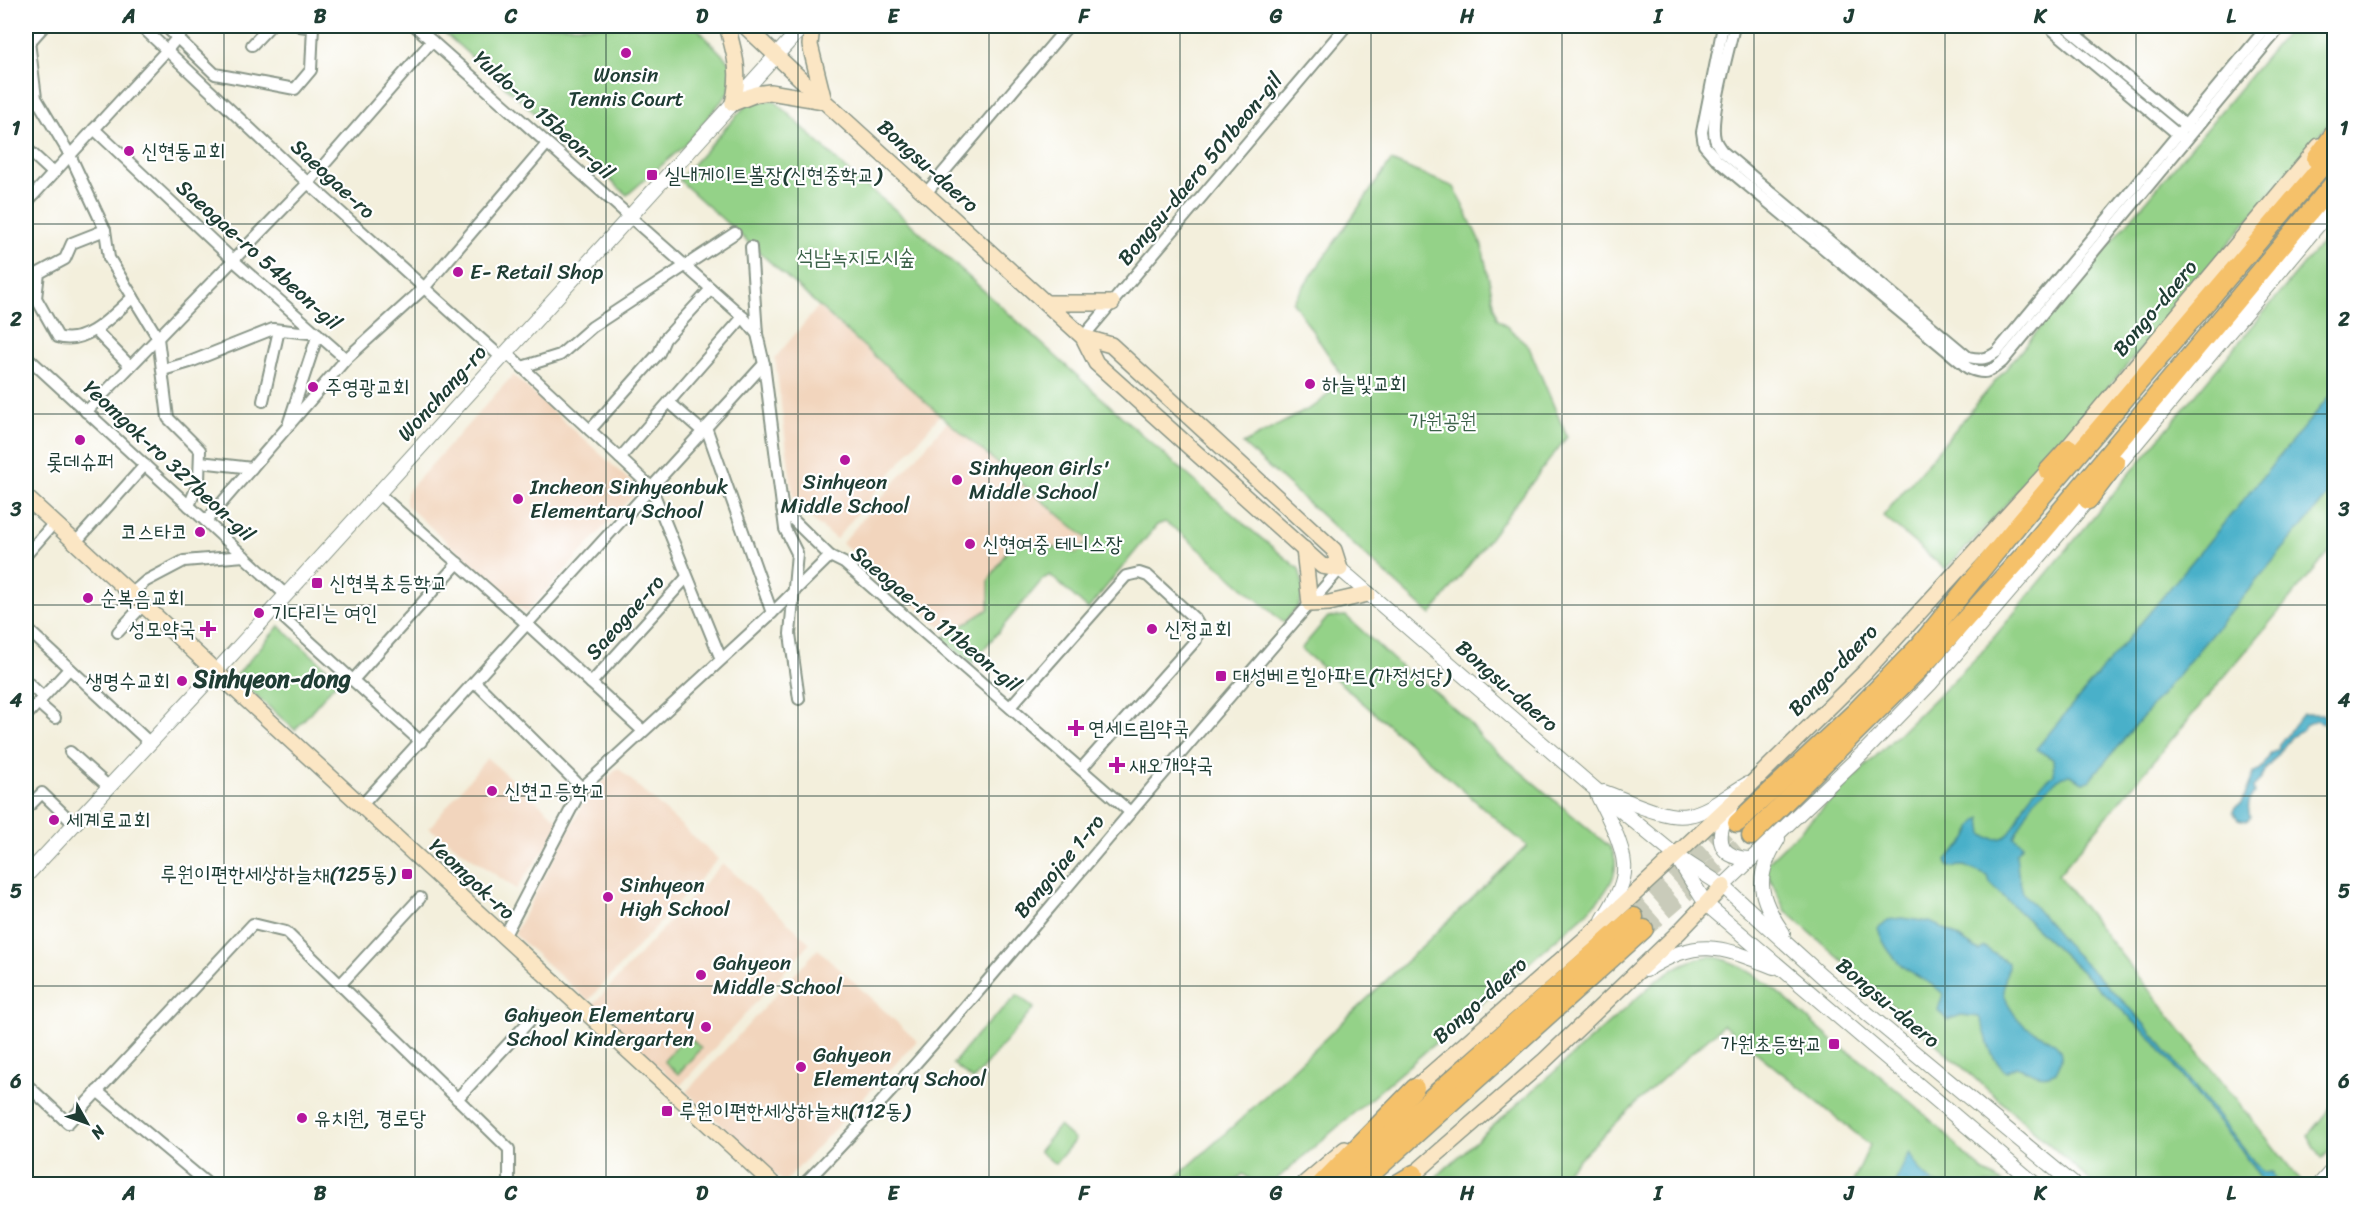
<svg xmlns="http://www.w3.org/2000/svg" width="2360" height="1210" viewBox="0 0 2360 1210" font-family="Sriracha,'Poor Story',sans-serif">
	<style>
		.built { fill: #f2d5bd }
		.green { fill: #94d288; stroke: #5a885e; stroke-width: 1.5 }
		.water { fill: #4ab0c9; stroke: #34767e; stroke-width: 1.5 }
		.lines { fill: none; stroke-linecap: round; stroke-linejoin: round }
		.trunk-tunnel { stroke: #c9cbba; stroke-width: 18; stroke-dasharray: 18 9; stroke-linecap: butt }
		.minor-casing { stroke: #899688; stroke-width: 14 }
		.tertiary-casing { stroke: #899688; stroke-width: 16 }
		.secondary-casing { stroke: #899688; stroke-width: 18 }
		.trunk-casing { stroke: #899688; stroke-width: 21 }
		.minor { stroke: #fff; stroke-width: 10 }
		.tertiary { stroke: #fff; stroke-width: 14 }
		.secondary { stroke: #fbe6c4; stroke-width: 15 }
		.trunk { stroke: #f5c16b; stroke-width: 18 }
		.grid { fill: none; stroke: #1f3d34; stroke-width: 1.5; stroke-opacity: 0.55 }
		.poi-dot { fill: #b5179e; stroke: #fff; stroke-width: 2 }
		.labels { text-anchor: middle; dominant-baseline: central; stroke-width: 4.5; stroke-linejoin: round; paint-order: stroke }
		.poi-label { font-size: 21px; fill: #1f3d34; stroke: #fff; text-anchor: start }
		.street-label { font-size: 21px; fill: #1f3d34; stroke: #fff }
		.park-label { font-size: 21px; fill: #3c6249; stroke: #fff }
		.quarter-label { font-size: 24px; font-weight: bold; fill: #1f3d34; stroke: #fff }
		.neatline { fill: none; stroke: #1f3d34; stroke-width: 2 }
		.grid-label { font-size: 20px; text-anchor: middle; font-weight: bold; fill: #1f3d34 }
	</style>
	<rect width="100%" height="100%" fill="#fff"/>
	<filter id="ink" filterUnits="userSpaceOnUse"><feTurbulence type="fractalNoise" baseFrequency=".0167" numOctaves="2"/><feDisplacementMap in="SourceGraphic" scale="12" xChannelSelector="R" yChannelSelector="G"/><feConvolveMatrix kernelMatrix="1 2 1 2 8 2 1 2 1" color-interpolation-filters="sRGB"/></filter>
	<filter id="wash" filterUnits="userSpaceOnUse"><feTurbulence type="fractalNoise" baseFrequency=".008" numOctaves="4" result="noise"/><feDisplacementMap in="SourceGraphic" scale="24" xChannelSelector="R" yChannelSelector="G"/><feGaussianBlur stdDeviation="1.35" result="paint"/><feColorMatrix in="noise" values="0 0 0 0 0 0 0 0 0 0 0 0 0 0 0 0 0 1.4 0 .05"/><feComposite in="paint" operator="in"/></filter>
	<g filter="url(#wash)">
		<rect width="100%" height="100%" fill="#f3efdc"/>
		<g class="built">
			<polygon points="818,307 940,415 836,539 794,505 775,358"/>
			<polygon points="513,375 639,489 526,613 406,505 406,493"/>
			<polygon points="947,422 1089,541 1077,553 1037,544 1024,538 989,580 990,609 962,628 949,634 842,543"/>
			<polygon points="487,758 563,824 516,889 429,828"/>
			<polygon points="618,768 718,859 588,1001 514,934 588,795"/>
			<polygon points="723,863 810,943 680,1086 591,1007"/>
			<polygon points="818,949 917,1041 784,1183 686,1092"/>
		</g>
		<g class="green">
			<polygon points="437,26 695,26 732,65 730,91 685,145 627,195"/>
			<polygon points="2292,26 2334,26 2334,117 2129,363 1980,534 1945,569 1883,516"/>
			<polygon points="774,100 851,174 892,207 1141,434 1244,524 1299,569 1305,592 1298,606 1284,623 1182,534 1165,522 1157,525 1088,609 1050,575 1043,579 972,663 941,639 989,609 989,580 1011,544 1024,538 1037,544 1077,553 1089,540 940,415 679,180 749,102"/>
			<polygon points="1391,161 1454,187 1482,246 1497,318 1528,345 1567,437 1431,615 1243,444 1318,404 1344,378 1293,302"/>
			<polygon points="2334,228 2334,546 2058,875 2303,1184 2094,1184 1785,910 1764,866 1980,654"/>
			<path d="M1346 616 1411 676 1426 684 1467 720 1483 740 1610 847C1627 873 1600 900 1582 917L1271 1184H1256L1243 1174 1234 1182 1236 1184H1169L1241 1119 1527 846 1301 649 1328 617Z"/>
			<polygon points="279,626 339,679 295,730 235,677"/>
			<path d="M1710 956C1755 963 1798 1012 1833 1041 1842 1049 1854 1054 1863 1062 1888 1082 1912 1103 1936 1125 1962 1149 1971 1167 2005 1184H1852L1870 1145 1723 1025 1648 1092 1553 1184H1428L1656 981C1674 968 1688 959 1710 956Z"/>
			<polygon points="1018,995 1034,1008 973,1080 953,1064 978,1033"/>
			<polygon points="687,1035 701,1048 678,1074 664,1061"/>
			<polygon points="2334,1103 2334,1144 2322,1159 2308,1135"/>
			<polygon points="1059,1126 1075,1140 1055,1164 1039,1151"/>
		</g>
		<g class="water">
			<path d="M2334 391V488L2089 781 2083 782 2070 775 2062 776 2034 800 2014 837 2023 845 2016 854 2018 873 2023 893 2071 950 2132 1010 2162 1045 2262 1172 2272 1171 2275 1179 2268 1180 2272 1184H2264L2241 1150 2152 1039 2012 905 1990 883 1988 876 1964 866 1948 867 1946 860C1952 853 1958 849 1964 842 1973 833 1967 828 1981 818L1983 835C2014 850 2016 817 2027 800 2034 789 2044 782 2054 775L2053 759 2036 749Z"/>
			<path d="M2303 714H2322L2334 724V728L2331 732 2326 724 2316 720 2305 725 2302 731 2292 736 2266 769 2261 779 2253 787 2254 794C2247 802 2248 809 2250 818L2246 821 2238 819 2233 812 2235 807 2242 803 2254 773 2261 770 2271 753 2278 750 2279 744Z"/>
			<path d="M1901 918 1930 922 1947 930 1979 951 1984 947 2008 963C2008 976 2000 986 2006 999 2009 1008 2018 1020 2025 1026 2044 1039 2073 1042 2056 1072 2039 1081 2033 1071 2016 1066L2006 1072C1984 1051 1991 1041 1979 1017L1961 1015 1947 1020 1938 1010 1943 994C1934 984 1923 980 1912 973 1896 963 1883 946 1878 928L1888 920Z"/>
			<polygon points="1910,1152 1920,1171 1935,1184 1894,1184"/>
		</g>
	</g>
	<g filter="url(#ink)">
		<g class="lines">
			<g class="trunk-tunnel">
				<polyline points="1634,917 1731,828"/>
				<polyline points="1644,929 1751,836"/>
			</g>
			<defs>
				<g id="minor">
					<polyline points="141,26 308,183 502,358"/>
					<polyline points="165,26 215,74 295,89 311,70 313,26"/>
					<polyline points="300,26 313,28"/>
					<polyline points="415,26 743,317 757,334 764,364 785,529 797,553 790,634 799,699"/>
					<path d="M1723 26 1702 132 1704 145 1717 160 1968 368C1984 375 1989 373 2002 362L2281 26"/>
					<path d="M1734 26C1729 50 1709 118 1715 139 1716 143 1719 147 1722 151L1968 357C1981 360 1987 359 1997 352L2268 26"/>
					<polyline points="2048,26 2181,137"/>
					<polyline points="2065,26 2190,129"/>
					<polyline points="26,31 28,33 36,98 70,155 105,230 109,258 158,338 168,418 200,450 199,481 189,506"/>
					<polyline points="27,45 44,26"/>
					<polyline points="252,45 270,26"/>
					<polyline points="94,129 233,260 346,359"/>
					<polyline points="26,148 53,173"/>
					<polyline points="926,193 1068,26"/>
					<polyline points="26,203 167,50 187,26"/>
					<path d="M105 230 72 243 65 259 39 273 36 298 58 337C86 346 113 315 133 297"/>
					<polyline points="751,247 757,334"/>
					<polyline points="95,330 130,366"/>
					<polyline points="1083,337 1346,26"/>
					<polyline points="507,353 651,487 721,659"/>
					<polyline points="26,356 286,595"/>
					<polyline points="522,367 560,355 592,327 735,233"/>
					<polyline points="163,370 190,362 273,329 318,334 289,422"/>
					<polyline points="263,401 279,330"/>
					<polyline points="669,402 702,431"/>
					<polyline points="86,412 308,183 432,41"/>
					<polyline points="706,427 772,613"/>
					<polyline points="590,430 659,353 665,339 711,289"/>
					<polyline points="620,458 743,317"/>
					<polyline points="200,462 252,468"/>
					<polyline points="379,494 527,624 643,731"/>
					<polyline points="782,509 830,556 844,563 1130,812"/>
					<polyline points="206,521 346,359 424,288 547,144"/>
					<polyline points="75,543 145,465"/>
					<polyline points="26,555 54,523"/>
					<polyline points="131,594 146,581 184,561 244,556"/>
					<polyline points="274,609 421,742"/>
					<polyline points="26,628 150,743"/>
					<polyline points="118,632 143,605"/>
					<polyline points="353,680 458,563"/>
					<polyline points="26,681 43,697"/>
					<polyline points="475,682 582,788"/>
					<polyline points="591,683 687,577"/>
					<polyline points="38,703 55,718"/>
					<polyline points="1010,707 1126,576 1139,573 1148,576 1195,619 1199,626 1196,640 1081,769"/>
					<polyline points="26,716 69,669"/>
					<polyline points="70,752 109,787"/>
					<polyline points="30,805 42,793 74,824"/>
					<polyline points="361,806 764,364"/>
					<polyline points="504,937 582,788 772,613 830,556"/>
					<polyline points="340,985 420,898"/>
					<polyline points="26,1084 68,1123 253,924 286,932 509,1149 509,1184"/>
					<polyline points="97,1091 208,1184"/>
					<polyline points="457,1099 535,1015"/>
					<path d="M804 1184C901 1085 990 978 1080 872 1166 770 1253 669 1340 569"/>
				</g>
				<g id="tertiary">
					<polyline points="2112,472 2334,206"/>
					<polyline points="1340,569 1595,789 1675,855 1723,886 1822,976 2073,1184"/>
					<path d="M1604 792C1627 800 1664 820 1689 815 1710 811 1729 794 1747 784"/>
					<path d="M1597 794C1607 815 1627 850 1624 873 1622 890 1611 906 1603 920"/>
					<path d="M1730 808C1716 834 1714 858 1751 859"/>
					<path d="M1778 839C1754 877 1758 897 1783 933"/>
					<polyline points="1678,859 1706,904 2035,1184"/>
					<polyline points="26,876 216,672 803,26"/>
					<polyline points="1723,886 1867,749 1930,684 2094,493"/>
					<path d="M1646 970C1699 937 1719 946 1774 967"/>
					<polyline points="2320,1184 2334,1168"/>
				</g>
				<g id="secondary">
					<path d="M727 26C735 55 741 72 733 103"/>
					<polyline points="745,26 824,101 1083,337 1096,363 1322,566 1340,569 1334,550 1111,345 1083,337"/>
					<polyline points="733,103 756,94 770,92 824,101 810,45 812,26"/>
					<polyline points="1047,303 1112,303"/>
					<polyline points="26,497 773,1184"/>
					<polyline points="1304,549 1310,604 1329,603 1368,594"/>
					<polyline points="1408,1094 1601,925 1734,801 1866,671 2048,471 2319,146"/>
					<polyline points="1406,1181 1545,1060 1679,932 1723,886"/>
					<polyline points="1304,1184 1345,1149"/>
				</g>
				<g id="trunk">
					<polyline points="2316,159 2334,134"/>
					<polyline points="2048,471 2069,448"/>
					<polyline points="2088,500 2116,463"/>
					<polyline points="1737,823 1854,713 1920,645 2021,521 2334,152"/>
					<polyline points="1751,836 1930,658 2028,550 2334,183"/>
					<polyline points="1321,1184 1415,1088"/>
					<polyline points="1335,1184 1634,917"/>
					<polyline points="1360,1184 1644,929"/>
					<polyline points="1397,1184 1414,1174"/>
				</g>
			</defs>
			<use href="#minor" class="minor-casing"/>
			<use href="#tertiary" class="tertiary-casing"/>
			<use href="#secondary" class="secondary-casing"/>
			<use href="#trunk" class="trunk-casing"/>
			<use href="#minor" class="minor"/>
			<use href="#tertiary" class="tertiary"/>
			<use href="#secondary" class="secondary"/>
			<use href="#trunk" class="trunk"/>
		</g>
	</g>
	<path class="grid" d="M224 26V1184M415 26V1184M606 26V1184M798 26V1184M989 26V1184M1180 26V1184M1371 26V1184M1562 26V1184M1754 26V1184M1945 26V1184M2136 26V1184M26 224H2334M26 414H2334M26 605H2334M26 796H2334M26 986H2334"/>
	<g class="poi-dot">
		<circle cx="626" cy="53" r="6"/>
		<circle cx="129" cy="151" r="6"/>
		<rect x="646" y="169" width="12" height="12" rx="3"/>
		<circle cx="458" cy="272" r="6"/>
		<circle cx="1310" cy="384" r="6"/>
		<circle cx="313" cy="387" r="6"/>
		<circle cx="80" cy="440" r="6"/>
		<circle cx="845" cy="460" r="6"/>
		<circle cx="957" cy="480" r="6"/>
		<circle cx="518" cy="499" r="6"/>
		<circle cx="200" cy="532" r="6"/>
		<circle cx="970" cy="544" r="6"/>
		<rect x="311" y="577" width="12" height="12" rx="3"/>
		<circle cx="88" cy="598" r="6"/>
		<circle cx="259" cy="613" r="6"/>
		<path d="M205 620h6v6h6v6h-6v6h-6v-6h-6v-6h6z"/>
		<circle cx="1152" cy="629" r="6"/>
		<rect x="1215" y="670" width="12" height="12" rx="3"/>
		<circle cx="182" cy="681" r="6"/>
		<path d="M1073 719h6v6h6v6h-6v6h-6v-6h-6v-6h6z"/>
		<path d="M1114 756h6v6h6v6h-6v6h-6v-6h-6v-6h6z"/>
		<circle cx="492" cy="791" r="6"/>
		<circle cx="54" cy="820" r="6"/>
		<rect x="401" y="868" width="12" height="12" rx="3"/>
		<circle cx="608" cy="897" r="6"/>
		<circle cx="701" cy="975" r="6"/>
		<circle cx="706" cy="1027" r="6"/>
		<rect x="1828" y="1038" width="12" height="12" rx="3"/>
		<circle cx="801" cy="1067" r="6"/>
		<rect x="661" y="1105" width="12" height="12" rx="3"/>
		<circle cx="302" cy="1118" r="6"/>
	</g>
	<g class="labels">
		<g class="poi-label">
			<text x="626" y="75" text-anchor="middle">Wonsin<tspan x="626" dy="24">Tennis Court</tspan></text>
			<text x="141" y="151">신현동교회</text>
			<text x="664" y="175">실내게이트볼장(신현중학교)</text>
			<text x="470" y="272">E- Retail Shop</text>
			<text x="1322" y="384">하늘빛교회</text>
			<text x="325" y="387">주영광교회</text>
			<text x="80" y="462" text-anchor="middle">롯데슈퍼</text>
			<text x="969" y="468">Sinhyeon Girls'<tspan x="969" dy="24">Middle School</tspan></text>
			<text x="845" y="482" text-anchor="middle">Sinhyeon<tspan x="845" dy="24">Middle School</tspan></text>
			<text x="530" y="487">Incheon Sinhyeonbuk<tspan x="530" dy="24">Elementary School</tspan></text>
			<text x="188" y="532" text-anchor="end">코스타코</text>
			<text x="982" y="544">신현여중 테니스장</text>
			<text x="329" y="583">신현북초등학교</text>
			<text x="100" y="598">순복음교회</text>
			<text x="271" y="613">기다리는 여인</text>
			<text x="196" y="629" text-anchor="end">성모약국</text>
			<text x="1164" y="629">신정교회</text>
			<text x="1233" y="676">대성베르힐아파트(가정성당)</text>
			<text x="170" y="681" text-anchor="end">생명수교회</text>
			<text x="1088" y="728">연세드림약국</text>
			<text x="1129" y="765">새오개약국</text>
			<text x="504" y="791">신현고등학교</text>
			<text x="66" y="820">세계로교회</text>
			<text x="395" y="874" text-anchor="end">루원이편한세상하늘채(125동)</text>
			<text x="620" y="885">Sinhyeon<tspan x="620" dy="24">High School</tspan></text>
			<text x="713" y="963">Gahyeon<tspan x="713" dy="24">Middle School</tspan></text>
			<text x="694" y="1015" text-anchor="end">Gahyeon Elementary<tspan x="694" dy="24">School Kindergarten</tspan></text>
			<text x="1822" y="1044" text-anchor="end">가원초등학교</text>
			<text x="813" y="1055">Gahyeon<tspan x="813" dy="24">Elementary School</tspan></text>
			<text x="679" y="1111">루원이편한세상하늘채(112동)</text>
			<text x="314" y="1118">유치원, 경로당</text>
		</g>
		<g class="street-label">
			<text transform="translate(544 115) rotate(42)">Yuldo-ro 15beon-gil</text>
			<text transform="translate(928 166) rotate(42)">Bongsu-daero</text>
			<text transform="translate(1200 169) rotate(-50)">Bongsu-daero 501beon-gil</text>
			<text transform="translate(333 179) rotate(43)">Saeogae-ro</text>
			<text transform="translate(259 255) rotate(42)">Saeogae-ro 54beon-gil</text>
			<text transform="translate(2155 308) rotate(-50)">Bongo-daero</text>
			<text transform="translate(442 393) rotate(-48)">Wonchang-ro</text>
			<text transform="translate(169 461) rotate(43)">Yeomgok-ro 327beon-gil</text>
			<text transform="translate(625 617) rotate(-48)">Saeogae-ro</text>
			<text transform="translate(936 619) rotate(40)">Saeogae-ro 111beon-gil</text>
			<text transform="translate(1833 670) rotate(-46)">Bongo-daero</text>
			<text transform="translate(1507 686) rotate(41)">Bongsu-daero</text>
			<text transform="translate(1059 866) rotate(-50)">Bongojae 1-ro</text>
			<text transform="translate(472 879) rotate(43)">Yeomgok-ro</text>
			<text transform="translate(1480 1000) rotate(-42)">Bongo-daero</text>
			<text transform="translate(1888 1003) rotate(40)">Bongsu-daero</text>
		</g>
		<g class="park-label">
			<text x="856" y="257">석남녹지도시숲</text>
			<text x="1443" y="421">가원공원</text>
		</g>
		<g class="quarter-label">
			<text x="272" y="679">Sinhyeon-dong</text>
		</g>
	</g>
	<rect width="2360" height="1210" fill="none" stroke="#fff" stroke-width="66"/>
	<g transform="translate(87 1123) rotate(130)" stroke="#ffffff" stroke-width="4.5" paint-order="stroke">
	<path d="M0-4.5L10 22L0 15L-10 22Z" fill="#1f3d34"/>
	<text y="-9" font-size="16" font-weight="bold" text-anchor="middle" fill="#1f3d34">N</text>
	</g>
	<rect x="33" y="33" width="2294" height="1144" class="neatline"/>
	<g class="grid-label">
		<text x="129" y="23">A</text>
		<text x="320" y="23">B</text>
		<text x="511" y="23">C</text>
		<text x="702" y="23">D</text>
		<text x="893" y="23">E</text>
		<text x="1084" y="23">F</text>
		<text x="1276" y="23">G</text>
		<text x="1467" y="23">H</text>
		<text x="1658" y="23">I</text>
		<text x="1849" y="23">J</text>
		<text x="2040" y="23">K</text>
		<text x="2231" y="23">L</text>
		<text x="16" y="135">1</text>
		<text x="2344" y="135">1</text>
		<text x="16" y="326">2</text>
		<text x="2344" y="326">2</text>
		<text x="16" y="516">3</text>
		<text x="2344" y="516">3</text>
		<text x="16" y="707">4</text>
		<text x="2344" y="707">4</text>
		<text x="16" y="898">5</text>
		<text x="2344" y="898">5</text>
		<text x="16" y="1088">6</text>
		<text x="2344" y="1088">6</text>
		<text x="129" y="1200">A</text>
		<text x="320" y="1200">B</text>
		<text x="511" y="1200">C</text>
		<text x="702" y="1200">D</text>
		<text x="893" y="1200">E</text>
		<text x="1084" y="1200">F</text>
		<text x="1276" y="1200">G</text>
		<text x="1467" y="1200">H</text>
		<text x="1658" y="1200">I</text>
		<text x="1849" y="1200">J</text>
		<text x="2040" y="1200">K</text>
		<text x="2231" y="1200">L</text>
	</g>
</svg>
